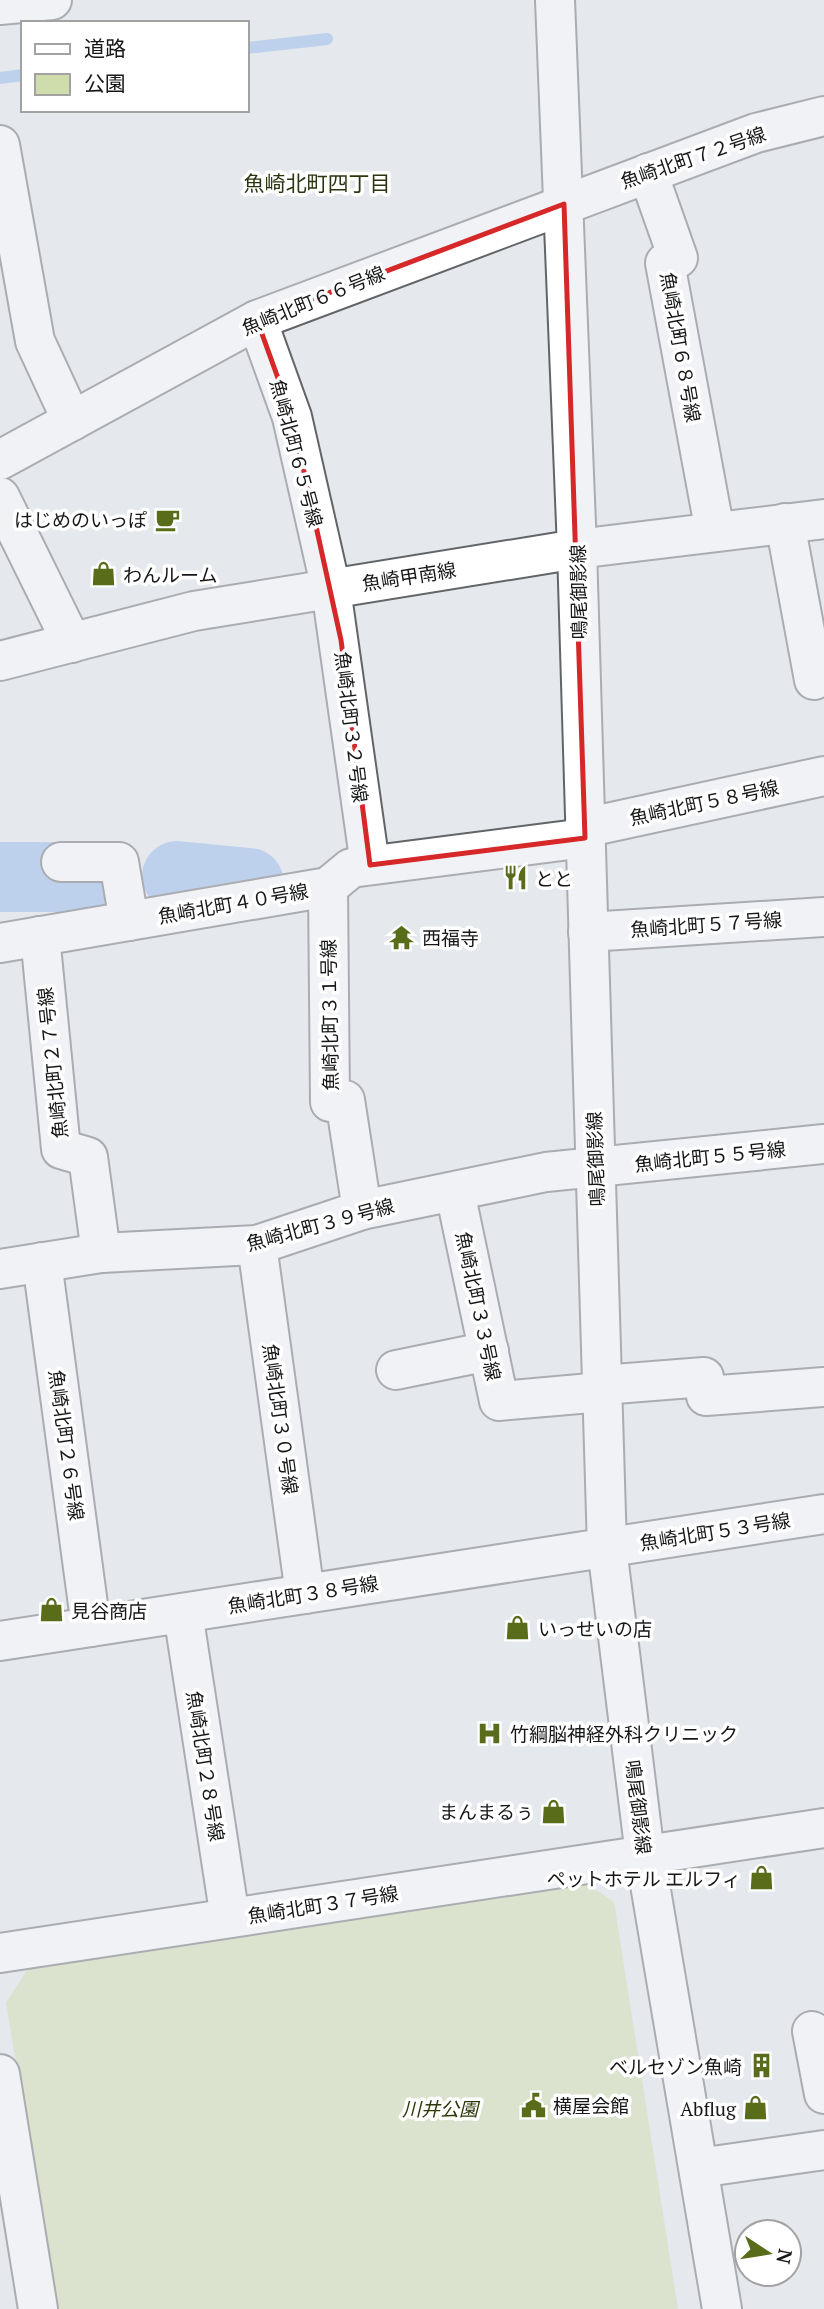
<svg xmlns="http://www.w3.org/2000/svg" width="824" height="2309" viewBox="0 0 824 2309" font-family="'PT Serif','Noto Sans JP',serif">
	<style>
		.green { fill: #ceddab }
		.lines { fill: none; stroke-linecap: round; stroke-linejoin: round }
		.stream { stroke: #8eb7ea; stroke-width: 12 }
		.river { stroke: #8eb7ea; stroke-width: 70 }
		.minor-casing { stroke: #626568; stroke-width: 42 }
		.minor { stroke: #fff; stroke-width: 38 }
		.marked { fill: none; stroke: #d62828; stroke-width: 5; stroke-linejoin: round }
		.labels { text-anchor: middle; dominant-baseline: central; stroke-width: 7; stroke-linejoin: round; paint-order: stroke }
		.street-label { font-size: 19px; fill: #161718; stroke: #fff }
		.poi-label { font-size: 19px; fill: #161718; stroke: #fff; text-anchor: start }
		.park-label { font-size: 19px; font-style: italic; fill: #2e390a; stroke: #fff }
		.neighbourhood-label { font-size: 21px; fill: #2a340e; stroke: #fff }
	</style>
	<rect width="100%" height="100%" fill="#e5e8ec"/>
	<polygon class="green" points="583,1881 614,1902 678,2309 57,2309 6,2003 29,1967"/>
	<g class="lines">
		<g class="stream">
			<polyline points="247,48 327,39"/>
			<polyline points="0,78 23,75"/>
		</g>
		<g class="river">
			<polyline points="177,876 249,883"/>
			<polyline points="0,877 104,877"/>
		</g>
		<defs>
			<g id="minor">
				<polyline points="555,0 577,549 607,1548 645,1855 722,2309"/>
				<polyline points="0,5 52,0"/>
				<polyline points="0,145 35,341 72,421"/>
				<polyline points="648,173 678,258 665,263 715,532"/>
				<polyline points="257,320 292,417 331,589 370,865"/>
				<polyline points="0,460 257,320 756,133 824,116"/>
				<polyline points="0,497 72,643"/>
				<polyline points="785,523 814,680"/>
				<polyline points="0,661 194,611 577,549 824,519"/>
				<polyline points="584,828 824,776"/>
				<polyline points="61,862 119,862 129,921"/>
				<polyline points="328,887 330,1102 345,1100 362,1210"/>
				<polyline points="588,932 824,917"/>
				<polyline points="40,936 61,1149 88,1157 101,1253"/>
				<polyline points="0,943 328,887 351,868 585,838"/>
				<polyline points="455,1192 499,1401 602,1392"/>
				<polyline points="257,1245 305,1594"/>
				<polyline points="42,1262 91,1627"/>
				<polyline points="0,1269 101,1253 257,1245 362,1210 546,1172 824,1144"/>
				<polyline points="396,1370 489,1351"/>
				<polyline points="602,1385 704,1377 706,1396 824,1387"/>
				<polyline points="183,1613 230,1918"/>
				<polyline points="0,1641 824,1514"/>
				<polyline points="0,1953 824,1828"/>
				<polyline points="812,2031 824,2094"/>
				<polyline points="0,2074 38,2309"/>
				<polyline points="699,2168 824,2150"/>
			</g>
		</defs>
		<use href="#minor" class="minor-casing"/>
		<use href="#minor" class="minor"/>
	</g>
	<path d="M0 0H824V2309H0ZM564 204 585 838 370 865 341 640 292 417 257 320Z" fill="#e5e8ec" fill-opacity=".55" fill-rule="evenodd"/>
	<path class="marked" d="M564 204 585 838 370 865 341 640 292 417 257 320Z"/>
	<defs>
		<symbol id="cafe-bare" viewBox="-9 -9 18 18"><path d="M-5.5-4.5H6V0H3Q3 3.5 0 3.5H-2.5Q-5.5 3.5-5.5 0ZM3-3.2v2h1.7v-2ZM-6 4.5H4V6H-6Z" fill="#596c1a" stroke="#fff" stroke-width="2.5" paint-order="stroke"/></symbol>
		<symbol id="shop-bare" viewBox="-9 -9 18 18"><path d="M-5-2.5h2.3a2.7 3.5 0 0 1 5.4 0H5L5.5 6h-11ZM-1.5-2.5h3a1.5 2.3 0 0 0-3 0Z" fill="#596c1a" stroke="#fff" stroke-width="2.5" paint-order="stroke"/></symbol>
		<symbol id="restaurant-bare" viewBox="-9 -9 18 18"><path d="M-5-6h1v4h1v-4h1v4h1v-4h1v5L-1.5 .5V6h-2V.5L-5-1ZM5-6V6H3V1.5H1.5Q1.5-4 5-6Z" fill="#596c1a" stroke="#fff" stroke-width="2.5" paint-order="stroke"/></symbol>
		<symbol id="temple-bare" viewBox="-9 -9 18 18"><path d="M0-6L5-2H3V0L6.5 2.5H4V6H1.5V3h-3V6H-4V2.5H-6.5L-3 0V-2H-5Z" fill="#596c1a" stroke="#fff" stroke-width="2.5" paint-order="stroke"/></symbol>
		<symbol id="hospital-bare" viewBox="-9 -9 18 18"><path d="M-5-5h3v3.5h4V-5h3V5h-3V1.5h-4V5h-3Z" fill="#596c1a" stroke="#fff" stroke-width="2.5" paint-order="stroke"/></symbol>
		<symbol id="building-bare" viewBox="-9 -9 18 18"><path d="M-4-6H4V6H1V3H-1V6H-4ZM-2.5-4.3h1.7v1.8h-1.7ZM.8-4.3h1.7v1.8H.8ZM-2.5-1h1.7V.8h-1.7ZM.8-1h1.7V.8H.8Z" fill="#596c1a" stroke="#fff" stroke-width="2.5" paint-order="stroke"/></symbol>
		<symbol id="civic-bare" viewBox="-9 -9 18 18"><path d="M-.6-6.5H3V-4.5H.6V-3L4-1V1h2V6H-6V1h2V-1L-.6-3ZM-1.2 2.5V6h2.4V2.5Z" fill="#596c1a" stroke="#fff" stroke-width="2.5" paint-order="stroke"/></symbol>
	</defs>
	<g fill-rule="evenodd">
		<use href="#cafe-bare" x="150" y="502" width="35" height="35"/>
		<use href="#shop-bare" x="86" y="556" width="35" height="35"/>
		<use href="#restaurant-bare" x="498" y="860" width="35" height="35"/>
		<use href="#temple-bare" x="384" y="920" width="35" height="35"/>
		<use href="#shop-bare" x="34" y="1592" width="35" height="35"/>
		<use href="#shop-bare" x="500" y="1610" width="35" height="35"/>
		<use href="#hospital-bare" x="472" y="1716" width="35" height="35"/>
		<use href="#shop-bare" x="536" y="1794" width="35" height="35"/>
		<use href="#shop-bare" x="744" y="1860" width="35" height="35"/>
		<use href="#building-bare" x="744" y="2048" width="35" height="35"/>
		<use href="#civic-bare" x="516" y="2088" width="35" height="35"/>
		<use href="#shop-bare" x="738" y="2090" width="35" height="35"/>
	</g>
	<g class="labels">
		<g class="street-label">
			<text transform="translate(693 157) rotate(-19)">魚崎北町７２号線</text>
			<text transform="translate(313 300) rotate(-22)">魚崎北町６６号線</text>
			<text transform="translate(681 347) rotate(80)">魚崎北町６８号線</text>
			<text transform="translate(297 453) rotate(75)">魚崎北町６５号線</text>
			<text transform="translate(409 576) rotate(-9)">魚崎甲南線</text>
			<text transform="translate(578 592) rotate(-91)">鳴尾御影線</text>
			<text transform="translate(352 727) rotate(83)">魚崎北町３２号線</text>
			<text transform="translate(704 802) rotate(-12)">魚崎北町５８号線</text>
			<text transform="translate(233 903) rotate(-10)">魚崎北町４０号線</text>
			<text transform="translate(706 924) rotate(-4)">魚崎北町５７号線</text>
			<text transform="translate(329 1015) rotate(-91)">魚崎北町３１号線</text>
			<text transform="translate(52 1063) rotate(-96)">魚崎北町２７号線</text>
			<text transform="translate(710 1156) rotate(-6)">魚崎北町５５号線</text>
			<text transform="translate(595 1159) rotate(-92)">鳴尾御影線</text>
			<text transform="translate(320 1224) rotate(-15)">魚崎北町３９号線</text>
			<text transform="translate(479 1306) rotate(78)">魚崎北町３３号線</text>
			<text transform="translate(281 1419) rotate(82)">魚崎北町３０号線</text>
			<text transform="translate(67 1445) rotate(82)">魚崎北町２６号線</text>
			<text transform="translate(715 1531) rotate(-9)">魚崎北町５３号線</text>
			<text transform="translate(303 1594) rotate(-9)">魚崎北町３８号線</text>
			<text transform="translate(206 1766) rotate(81)">魚崎北町２８号線</text>
			<text transform="translate(639 1807) rotate(83)">鳴尾御影線</text>
			<text transform="translate(323 1904) rotate(-9)">魚崎北町３７号線</text>
		</g>
		<g class="poi-label">
			<text x="147" y="519" text-anchor="end">はじめのいっぽ</text>
			<text x="123" y="574">わんルーム</text>
			<text x="535" y="878">とと</text>
			<text x="422" y="937">西福寺</text>
			<text x="71" y="1610">見谷商店</text>
			<text x="538" y="1628">いっせいの店</text>
			<text x="510" y="1733">竹綱脳神経外科クリニック</text>
			<text x="534" y="1811" text-anchor="end">まんまるぅ</text>
			<text x="741" y="1878" text-anchor="end">ペットホテル エルフィ</text>
			<text x="742" y="2066" text-anchor="end">ベルセゾン魚崎</text>
			<text x="553" y="2105">横屋会館</text>
			<text x="736" y="2108" text-anchor="end">Abflug</text>
		</g>
		<g class="park-label">
			<text x="440" y="2108">川井公園</text>
		</g>
		<g class="neighbourhood-label">
			<text x="317" y="183">魚崎北町四丁目</text>
		</g>
	</g>
	<rect x="21" y="21" width="228" height="91" fill="#ffffff" stroke="#a2a2a3" stroke-width="2"/>
	<rect x="35" y="44" width="35" height="10" fill="#ffffff" stroke="#a2a2a3" stroke-width="2"/>
	<text x="84" y="56" font-size="21" fill="#161718">道路</text>
	<rect x="35" y="74" width="35" height="21" fill="#ceddab" stroke="#a2a2a3" stroke-width="2"/>
	<text x="84" y="91" font-size="21" fill="#161718">公園</text>
	<g transform="translate(768 2253) rotate(102)"><circle r="33" fill="#ffffff" stroke="#a2a2a3" stroke-width="2"/>
	<path d="M0-5L12 26L0 18L-12 26Z" fill="#596c1a"/>
	<text y="-10" font-size="19" font-weight="bold" text-anchor="middle" fill="#161718">N</text>
	</g>
</svg>
